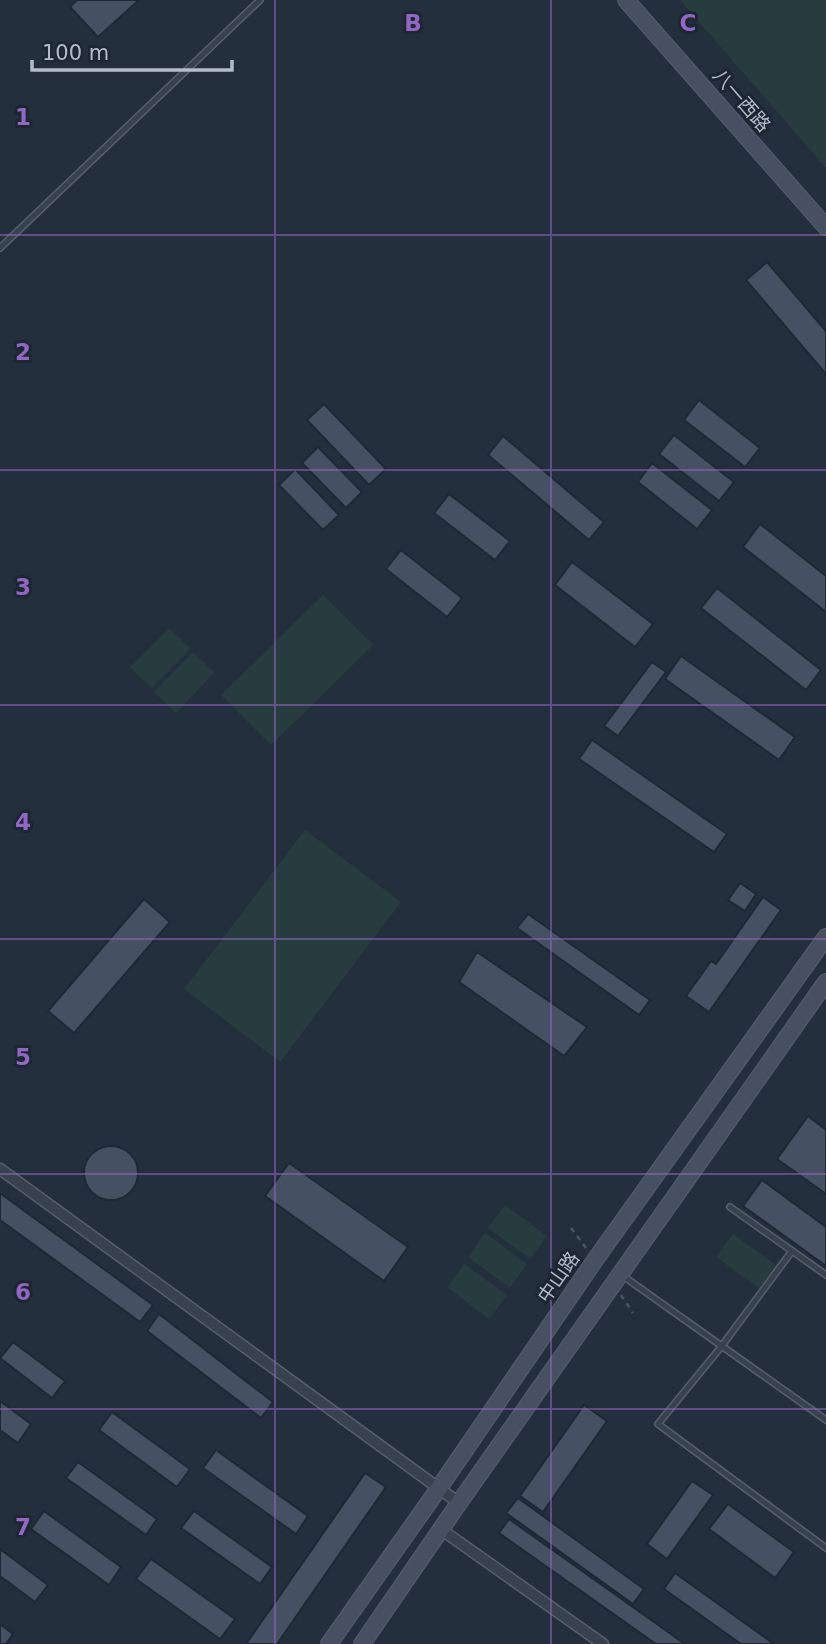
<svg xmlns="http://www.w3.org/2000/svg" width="826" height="1644" viewBox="0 0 826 1644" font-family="'DejaVu Sans','Noto Sans SC',sans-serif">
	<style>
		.green { fill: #263c3f }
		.building { fill: #455162; stroke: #1f2835; stroke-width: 2 }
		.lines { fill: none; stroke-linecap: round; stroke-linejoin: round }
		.lane-casing { stroke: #565f6c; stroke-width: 8 }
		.street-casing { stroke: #565f6c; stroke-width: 13 }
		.secondary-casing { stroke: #565f6c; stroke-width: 18 }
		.path { stroke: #44595c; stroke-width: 2.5; stroke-dasharray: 5 5; stroke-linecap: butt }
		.lane { stroke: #38414e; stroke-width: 5 }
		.street { stroke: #38414e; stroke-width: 10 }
		.secondary { stroke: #465061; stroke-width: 16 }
		.grid { fill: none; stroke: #9266c3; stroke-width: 2; stroke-opacity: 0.55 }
		.labels { text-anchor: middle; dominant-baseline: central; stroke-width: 6; stroke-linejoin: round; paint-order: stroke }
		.street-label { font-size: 19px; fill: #b4bcc9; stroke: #1d2633 }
		.grid-label { font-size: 23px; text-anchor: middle; font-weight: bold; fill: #9266c3; stroke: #1d2633; stroke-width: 6; stroke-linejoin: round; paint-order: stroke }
	</style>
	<rect width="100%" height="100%" fill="#242f3e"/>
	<g class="green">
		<polygon points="680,0 826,0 826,168"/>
		<polygon points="323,595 373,645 271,745 221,695"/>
		<polygon points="169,628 190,649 152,688 130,667"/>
		<polygon points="193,652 214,673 176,713 154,692"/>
		<polygon points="305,830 401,902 280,1062 184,989"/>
		<polygon points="505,1205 547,1236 530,1259 488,1228"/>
		<polygon points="485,1233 527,1264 510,1288 468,1257"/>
		<polygon points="733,1234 776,1265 759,1288 716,1257"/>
		<polygon points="464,1264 507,1295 489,1319 447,1287"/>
	</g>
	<g class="building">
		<polygon points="77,0 139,0 98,37 70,7"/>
		<polygon points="767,262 826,331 826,374 746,280"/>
		<polygon points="699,400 760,448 745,467 684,420"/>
		<polygon points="324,404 386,469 369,485 307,420"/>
		<polygon points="674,435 734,482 719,501 659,454"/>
		<polygon points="503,436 604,522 589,540 488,455"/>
		<polygon points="318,447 362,492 346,508 302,463"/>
		<polygon points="652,463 712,510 697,529 638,482"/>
		<polygon points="295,469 339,515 323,530 279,485"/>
		<polygon points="449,494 510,541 495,560 434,513"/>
		<polygon points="760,524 826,576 826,612 743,547"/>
		<polygon points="401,550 462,598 447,617 386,569"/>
		<polygon points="572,562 653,624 635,647 555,585"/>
		<polygon points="717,588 821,670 806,690 701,608"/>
		<polygon points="681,656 795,737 779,760 665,679"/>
		<polygon points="652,662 666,672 618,736 604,726"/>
		<polygon points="592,740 727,834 714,852 579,759"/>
		<polygon points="740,883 756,894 745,911 728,900"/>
		<polygon points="763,897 781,910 709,1012 686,996 711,961 716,964"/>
		<polygon points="144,899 170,922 74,1033 48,1011"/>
		<polygon points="528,914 650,1000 639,1015 517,928"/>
		<polygon points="477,952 587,1027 564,1056 459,982"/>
		<polygon points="808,1116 826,1130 826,1194 777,1159"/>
		<circle cx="111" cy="1173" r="27"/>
		<polygon points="289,1163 408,1247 384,1281 265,1196"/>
		<polygon points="762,1180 826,1227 826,1266 743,1206"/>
		<polygon points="0,1193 153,1305 140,1322 0,1220"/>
		<polygon points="159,1314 273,1402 261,1418 147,1331"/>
		<polygon points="13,1342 65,1381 52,1398 0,1358"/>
		<polygon points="0,1401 31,1424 18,1443 0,1430"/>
		<polygon points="584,1405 607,1421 543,1512 520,1496"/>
		<polygon points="112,1412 190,1469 177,1487 99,1430"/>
		<polygon points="216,1450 308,1516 296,1534 203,1468"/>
		<polygon points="78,1462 157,1519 146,1535 66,1478"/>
		<polygon points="365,1473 386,1487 277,1644 246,1644"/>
		<polygon points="692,1481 713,1495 667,1559 647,1544"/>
		<polygon points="518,1498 644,1589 633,1604 506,1513"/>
		<polygon points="728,1504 794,1552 775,1578 709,1529"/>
		<polygon points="44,1511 121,1567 109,1585 31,1529"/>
		<polygon points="194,1511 272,1567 260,1584 181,1528"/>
		<polygon points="509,1519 685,1644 656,1644 499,1533"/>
		<polygon points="0,1549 48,1585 35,1602 0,1576"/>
		<polygon points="151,1559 235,1619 220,1639 136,1579"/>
		<polygon points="675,1573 774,1644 741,1644 664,1589"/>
		<polygon points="0,1624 13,1634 6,1644 0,1644"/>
	</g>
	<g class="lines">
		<defs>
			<g id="lane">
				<polyline points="0,248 260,0"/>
				<polyline points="730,1207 826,1275"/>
				<polyline points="792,1251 721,1347 658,1424 826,1548"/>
				<polyline points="623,1276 826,1420"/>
			</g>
			<g id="street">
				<polyline points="0,1169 459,1503"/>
				<polyline points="442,1530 603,1644"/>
			</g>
			<g id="secondary">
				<polyline points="626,0 826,227"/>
				<polyline points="329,1644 439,1488 595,1260 826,937"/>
				<polyline points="362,1644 459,1503 826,982"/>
			</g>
		</defs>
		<use href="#lane" class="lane-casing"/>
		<use href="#street" class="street-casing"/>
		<use href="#secondary" class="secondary-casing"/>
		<g class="path">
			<polyline points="571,1228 586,1248"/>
			<polyline points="621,1295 633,1313"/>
		</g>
		<use href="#lane" class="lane"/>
		<use href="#street" class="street"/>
		<use href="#secondary" class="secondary"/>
	</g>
	<path class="grid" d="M275 0V1644M551 0V1644M0 235H826M0 470H826M0 705H826M0 939H826M0 1174H826M0 1409H826"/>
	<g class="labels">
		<g class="street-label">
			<text transform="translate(742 100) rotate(49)">八一西路</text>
			<text transform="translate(558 1277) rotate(-55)">中山路</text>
		</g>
	</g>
	<g class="grid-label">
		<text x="413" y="31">B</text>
		<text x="688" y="31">C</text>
		<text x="23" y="125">1</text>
		<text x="23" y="360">2</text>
		<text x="23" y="595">3</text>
		<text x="23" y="830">4</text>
		<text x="23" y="1065">5</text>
		<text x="23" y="1300">6</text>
		<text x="23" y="1535">7</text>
	</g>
	<path d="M32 60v10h200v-10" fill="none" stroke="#b4bcc9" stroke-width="3.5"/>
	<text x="42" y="60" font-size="21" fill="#b4bcc9" stroke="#1d2633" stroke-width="5" paint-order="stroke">100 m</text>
</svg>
